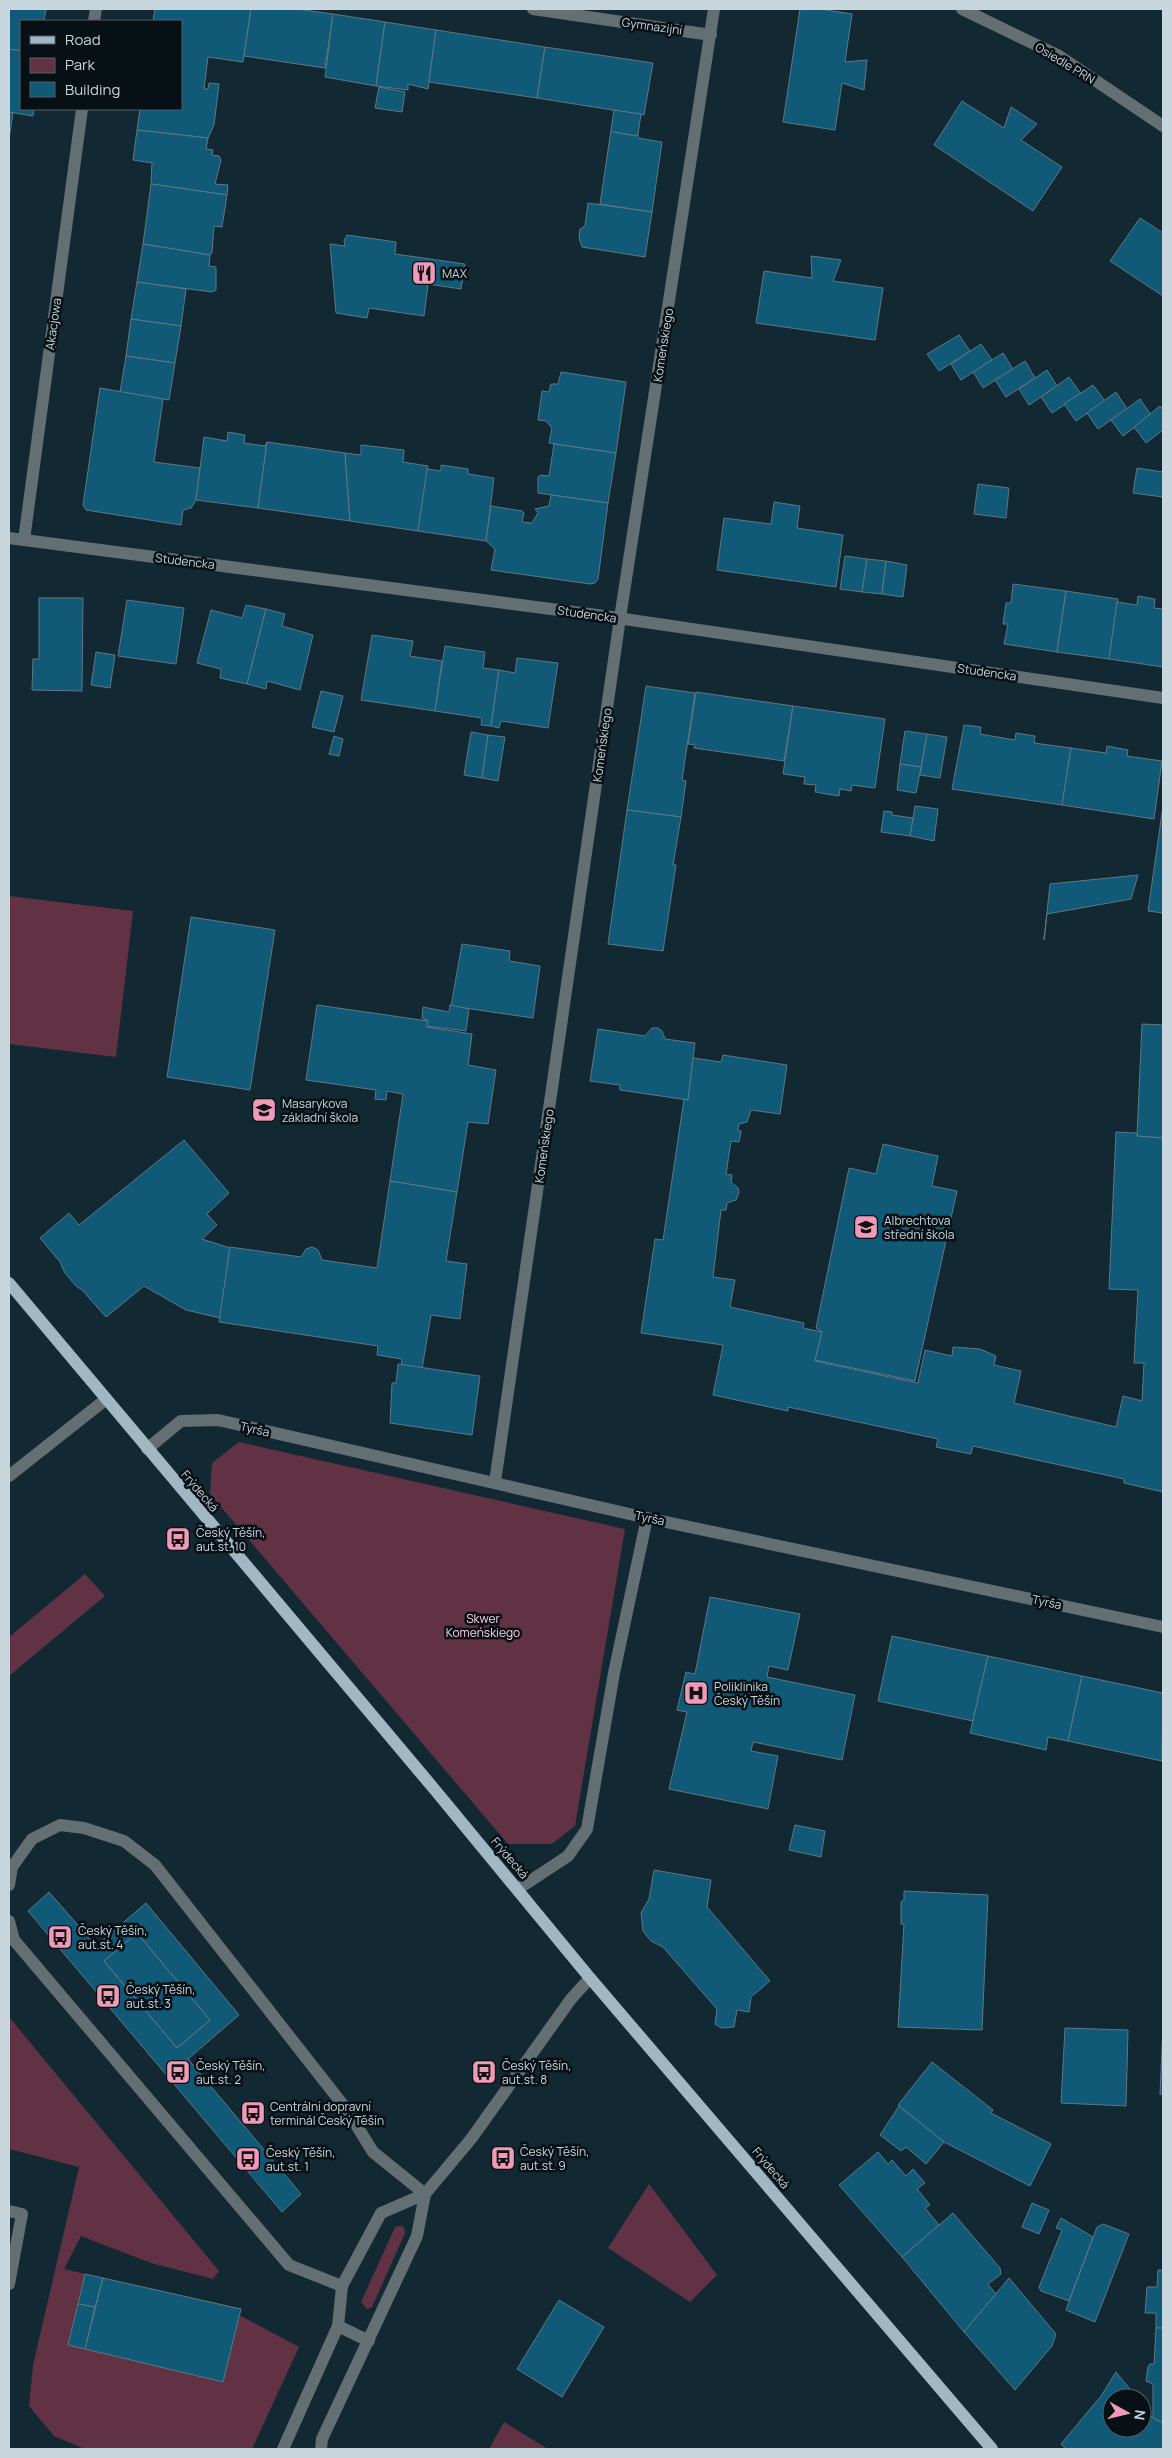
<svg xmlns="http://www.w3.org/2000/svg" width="1172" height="2458" viewBox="0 0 1172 2458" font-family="Manrope,sans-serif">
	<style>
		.green { fill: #603243 }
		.building { fill: #105a77; stroke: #5f7784; fill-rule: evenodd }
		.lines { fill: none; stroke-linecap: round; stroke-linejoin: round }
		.minor { stroke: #646f74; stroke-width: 12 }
		.major { stroke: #a1b8c4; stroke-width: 12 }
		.labels { text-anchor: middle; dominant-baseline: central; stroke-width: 5; stroke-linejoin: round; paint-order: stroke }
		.street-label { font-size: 12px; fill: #c8d6dd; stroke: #071015 }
		.poi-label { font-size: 12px; fill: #c8d6dd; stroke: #071015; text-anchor: start }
		.park-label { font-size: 12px; fill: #fed1df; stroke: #071015 }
	</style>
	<rect width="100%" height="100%" fill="#122934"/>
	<g class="green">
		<polygon points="9,896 133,911 116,1057 9,1044"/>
		<polygon points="239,1442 625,1529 575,1826 552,1844 508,1844 210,1494 212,1463"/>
		<polygon points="85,1574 105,1596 9,1676 9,1637"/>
		<polygon points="9,2017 219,2271 213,2279 151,2263 81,2236 64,2269 85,2274 68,2345 222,2382 239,2315 299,2347 252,2449 85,2449 54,2436 29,2406 33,2365 79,2167 9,2149"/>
		<polygon points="649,2184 717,2275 690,2302 608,2248"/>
		<polygon points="400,2226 404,2227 405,2233 372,2307 367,2309 361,2302 395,2227"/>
		<polygon points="504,2422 548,2449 489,2449"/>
	</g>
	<g class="building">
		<polygon points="9,9 46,9 44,21 21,21 21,51 9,49"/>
		<polygon points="155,9 251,9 243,62 208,57 204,89 208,89 209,83 219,84 214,125 208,138 137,130 140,109 181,109 181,21 153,21"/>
		<polygon points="251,9 296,9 333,14 325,68 244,56"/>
		<polygon points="800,9 820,9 852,14 845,62 867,60 864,90 842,83 835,130 783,122"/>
		<polygon points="333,14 385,22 376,86 325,77"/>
		<polygon points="385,22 436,30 428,89 408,84 408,90 376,86"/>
		<polygon points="436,30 545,47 537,98 429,82"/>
		<polygon points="545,47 653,63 644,115 537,98"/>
		<polygon points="9,49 21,51 21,109 34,109 33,116 9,112"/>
		<polygon points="379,87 405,92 402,112 375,108"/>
		<polygon points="962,101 1004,128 1011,107 1037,124 1021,140 1062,167 1033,211 934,145"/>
		<polygon points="614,110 641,114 638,134 636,136 613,132 611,130"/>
		<polygon points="9,112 13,113 9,139"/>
		<polygon points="137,130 208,138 206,149 213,150 212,155 219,156 221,160 215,184 228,185 227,195 151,184 152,163 133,160"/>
		<polygon points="611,130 613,132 636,136 638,134 638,138 662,142 652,212 600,204"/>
		<polygon points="151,184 227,195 222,227 214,226 212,253 210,255 143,244"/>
		<polygon points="588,203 652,212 645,257 582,247 579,238 580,229 585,226"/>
		<polygon points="1140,218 1163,233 1163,296 1110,261"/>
		<polygon points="347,235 396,242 395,254 465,264 461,289 428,284 424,316 369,308 367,318 336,313 330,244 345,246 344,241"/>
		<polygon points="143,244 210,255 209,266 216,267 216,290 212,292 137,282"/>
		<polygon points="811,256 841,260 833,281 883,288 875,340 756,323 764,271 812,278"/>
		<polygon points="137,282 186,289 181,326 131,319"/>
		<polygon points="131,319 181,326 175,363 126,356"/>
		<polygon points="959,335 970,351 939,371 927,354"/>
		<polygon points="981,344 992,360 961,380 951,364"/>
		<polygon points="1003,353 1013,369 983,388 973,372"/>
		<polygon points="126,356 175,363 169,400 120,392"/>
		<polygon points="1025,361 1035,378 1006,397 995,380"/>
		<polygon points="1047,370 1057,386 1029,405 1019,389"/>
		<polygon points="561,372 626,382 616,453 549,443 552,428 546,421 538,420 542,391 549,392 551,384 558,384"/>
		<polygon points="1069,377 1081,394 1052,413 1041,397"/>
		<polygon points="1093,385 1105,401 1076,421 1064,404"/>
		<polygon points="100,388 163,399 154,462 200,468 196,500 191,508 183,510 181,525 86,510 83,505"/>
		<polygon points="1116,392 1127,409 1098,429 1087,413"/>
		<polygon points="1140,399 1151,415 1123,436 1111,420"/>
		<polygon points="1160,406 1163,410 1163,430 1146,443 1134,427"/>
		<polygon points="228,432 245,435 244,443 265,446 267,442 258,508 196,500 204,437 227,441"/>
		<polygon points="267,442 345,453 350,521 258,508"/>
		<polygon points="554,444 616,453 608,503 538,493 538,477 541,475 549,476"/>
		<polygon points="361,445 404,450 403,462 428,466 418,531 350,521 345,453 361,455"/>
		<polygon points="441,465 468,469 468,474 494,478 486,541 418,531 427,469 441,471"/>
		<polygon points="1137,468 1163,472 1163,497 1133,493"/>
		<polygon points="978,484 1009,488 1006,518 974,514"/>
		<polygon points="551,495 608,503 598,579 595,583 590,584 491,570 495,549 486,541 491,506 522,511 524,513 522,522 532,523 538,513 535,509 549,506"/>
		<polygon points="774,502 800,506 797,528 843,535 836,587 717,570 724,518 771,524"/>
		<polygon points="845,556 867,559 862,592 840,589"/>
		<polygon points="867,559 886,561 882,594 862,592"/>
		<polygon points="886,561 907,565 903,597 882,594"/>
		<polygon points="1013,584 1066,591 1057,652 1004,644 1008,624 1003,624 1006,603 1011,603"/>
		<polygon points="1066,591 1118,599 1109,659 1057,652"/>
		<polygon points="1138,596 1155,599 1154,608 1163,609 1163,667 1109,659 1117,602 1137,605"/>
		<polygon points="39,598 83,598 82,691 32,690 33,659 39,659"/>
		<polygon points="127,600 184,608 176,664 118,656"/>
		<polygon points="246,605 266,609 247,684 220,678 221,669 197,663 211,610 242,618"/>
		<polygon points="266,609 285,614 282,626 313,635 300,690 267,681 266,689 247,684"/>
		<polygon points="372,635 413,641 410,656 442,661 435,711 361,700"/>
		<polygon points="445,646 485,652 483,668 499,670 491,726 481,725 482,718 435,711"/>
		<polygon points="96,652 115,655 110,688 91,685"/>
		<polygon points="517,658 558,663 548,728 501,721 499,728 491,726 499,670 515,673"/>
		<polygon points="646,686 695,693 682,780 686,781 681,817 627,810"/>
		<polygon points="321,691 343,696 334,732 312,727"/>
		<polygon points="696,692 793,706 784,761 694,748 695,745 688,744"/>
		<polygon points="793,706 885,719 875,788 852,785 851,791 840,789 839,796 815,792 816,785 804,784 805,777 783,774"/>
		<polygon points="964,725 981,727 980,734 1015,740 1016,733 1035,736 1034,743 1071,748 1062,805 952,789"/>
		<polygon points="905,731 927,734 921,767 900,764"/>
		<polygon points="471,732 488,735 482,778 464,775"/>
		<polygon points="927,734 947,737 940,778 920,775"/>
		<polygon points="488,735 505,737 498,781 482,778"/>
		<polygon points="334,736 343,739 339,756 329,754"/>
		<polygon points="1107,746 1128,750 1127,756 1162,761 1154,819 1062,805 1071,748 1106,753"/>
		<polygon points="900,764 921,767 916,793 897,790"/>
		<polygon points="915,806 938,809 934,841 910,836"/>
		<polygon points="1163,806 1163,913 1148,911"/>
		<polygon points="627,810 681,817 673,865 676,865 663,951 608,944"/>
		<polygon points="884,811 892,812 892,815 913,818 910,836 881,832"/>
		<polygon points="1138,875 1131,899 1047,914 1044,940 1050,884"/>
		<polygon points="191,917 275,930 250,1090 167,1077"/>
		<polygon points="462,944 510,951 509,961 540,966 533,1018 451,1006"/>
		<polygon points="317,1005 428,1021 427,1027 472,1034 468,1065 496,1070 488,1124 468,1122 457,1192 390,1181 403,1094 387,1091 386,1100 375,1099 376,1090 306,1080"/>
		<polygon points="450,1005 469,1009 466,1031 427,1026 428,1021 422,1018 423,1007 449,1012"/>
		<polygon points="1142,1024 1163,1025 1163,1138 1137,1136"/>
		<polygon points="652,1028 658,1028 662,1031 665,1039 695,1043 688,1100 620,1090 620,1085 590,1081 598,1029 645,1036"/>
		<polygon points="723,1055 787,1065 780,1114 751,1110 747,1122 739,1124 738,1130 741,1131 739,1142 731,1141 726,1174 732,1175 731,1182 738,1188 739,1192 736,1200 727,1203 726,1210 721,1210 713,1277 735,1280 730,1307 804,1323 803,1328 822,1332 815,1361 918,1383 925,1350 952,1356 953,1347 980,1349 996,1356 994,1365 1021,1371 1014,1403 1116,1427 1123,1396 1142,1401 1144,1363 1134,1363 1138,1290 1109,1289 1116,1132 1137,1133 1137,1136 1163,1138 1163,1492 1124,1483 1124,1479 973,1446 971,1454 936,1447 938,1439 788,1407 788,1411 713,1395 723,1345 641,1333 655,1239 663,1240 684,1099 688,1100 693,1058 721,1062"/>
		<polygon points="184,1140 229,1193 207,1214 217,1225 202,1239 230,1248 220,1318 186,1310 144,1286 106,1317 82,1290 76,1286 65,1273 60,1262 40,1238 69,1213 79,1225"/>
		<polygon points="883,1144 938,1156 932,1186 957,1191 915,1381 815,1360 822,1332 816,1328 849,1168 876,1174"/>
		<polygon points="390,1181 457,1192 446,1261 467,1264 460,1319 431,1315 422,1369 401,1366 402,1359 377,1355 378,1346 219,1322 230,1247 301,1257 306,1249 312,1247 318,1250 322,1260 377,1268"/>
		<polygon points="398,1364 480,1376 472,1435 390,1423 392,1383 396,1383"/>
		<polygon points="710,1597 800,1614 788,1670 769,1666 767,1677 855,1695 842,1760 753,1742 751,1751 778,1756 768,1809 669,1789 687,1712 677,1710 686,1672 695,1674"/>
		<polygon points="892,1636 988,1656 973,1721 878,1701"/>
		<polygon points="988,1656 1082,1676 1068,1741 1048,1737 1046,1750 970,1733"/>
		<polygon points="1082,1676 1163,1693 1162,1761 1068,1741"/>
		<polygon points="795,1825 825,1831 821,1857 789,1850"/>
		<polygon points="654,1870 711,1880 707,1907 770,1981 751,1997 749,2012 737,2010 734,2027 721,2028 715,2024 717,2009 663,1947 651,1941 643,1931 641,1913 649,1899"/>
		<polygon points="904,1891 988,1895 982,2030 898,2027 904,1924 901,1924 901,1902 904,1900"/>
		<path d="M49 1892 96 1946 146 1903 239 2015 188 2059 301 2194 282 2212 28 1911ZM137 1933 210 2020 177 2048 104 1961Z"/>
		<polygon points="137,1933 210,2020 177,2048 104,1961"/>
		<polygon points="1163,2026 1163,2095 1160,2094"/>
		<polygon points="1065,2028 1128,2030 1126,2106 1061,2103"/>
		<polygon points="932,2062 993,2110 991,2113 1051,2144 1030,2186 944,2142 898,2105"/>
		<polygon points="899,2106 944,2142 926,2164 906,2147 901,2151 880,2135"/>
		<polygon points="878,2152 888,2164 892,2160 906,2176 913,2169 925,2183 917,2189 930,2205 925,2208 939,2225 902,2257 839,2185"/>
		<polygon points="1032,2203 1049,2210 1039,2234 1022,2227"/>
		<polygon points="953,2213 1000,2268 1001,2274 988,2284 996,2294 964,2332 902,2257"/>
		<polygon points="1061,2218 1093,2237 1069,2301 1041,2291 1039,2287 1062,2230 1056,2228"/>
		<polygon points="1103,2224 1129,2234 1095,2322 1066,2310 1097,2227"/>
		<polygon points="1158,2270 1163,2270 1163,2328 1156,2328 1156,2313 1145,2313 1147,2287 1157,2287"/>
		<polygon points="85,2274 103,2278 95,2307 78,2304"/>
		<polygon points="103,2278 241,2309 223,2382 85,2349"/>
		<polygon points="1009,2278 1056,2334 1052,2346 1015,2390 964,2332"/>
		<polygon points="559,2300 604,2327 562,2397 517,2369"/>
		<polygon points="78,2304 95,2307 85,2349 68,2345"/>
		<polygon points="1156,2328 1163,2328 1163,2423 1153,2418 1153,2384 1146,2381 1148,2367 1150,2364 1154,2364"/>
		<polygon points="1116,2372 1137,2398 1112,2398 1112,2428 1142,2428 1142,2405 1153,2418 1163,2423 1163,2449 1066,2449 1061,2444 1101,2396"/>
	</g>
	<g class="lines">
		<g class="minor">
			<polyline points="533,9 711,35"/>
			<polyline points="962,9 1059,56 1163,126"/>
			<polyline points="94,21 96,9"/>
			<polyline points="9,538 597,615 1163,698"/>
			<polyline points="24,540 82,109"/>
			<polyline points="147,1449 181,1421 218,1420 647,1518 1163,1627"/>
			<polyline points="9,1476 105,1400"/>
			<polyline points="495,1482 620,618 714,9"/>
			<polyline points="9,1885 12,1867 32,1839 60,1825 84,1828 124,1841 155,1865 347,2110 373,2152 425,2194"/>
			<polyline points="518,1889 568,1856 587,1829 614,1673 647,1518"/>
			<polyline points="9,1921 14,1940 289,2265 342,2286"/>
			<polyline points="9,2211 22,2214 9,2284"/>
			<polyline points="338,2326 369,2341"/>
			<polyline points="283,2449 338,2326 342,2286 381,2213 425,2194 471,2139 571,1999 590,1978"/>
			<polyline points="321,2449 322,2439 417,2236 425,2194"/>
		</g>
		<polyline class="major" points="9,1283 435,1790 590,1978 992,2449"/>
	</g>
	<defs>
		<symbol id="restaurant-square" viewBox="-11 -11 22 22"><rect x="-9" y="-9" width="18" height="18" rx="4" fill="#ef9ab8" stroke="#071015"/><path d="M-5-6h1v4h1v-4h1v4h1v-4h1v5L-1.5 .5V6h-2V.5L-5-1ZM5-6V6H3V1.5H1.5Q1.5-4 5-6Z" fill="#111"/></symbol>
		<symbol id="school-square" viewBox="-11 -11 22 22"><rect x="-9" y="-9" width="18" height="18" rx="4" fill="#ef9ab8" stroke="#071015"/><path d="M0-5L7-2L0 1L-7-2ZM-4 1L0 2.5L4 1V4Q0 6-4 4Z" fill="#111"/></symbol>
		<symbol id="bus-square" viewBox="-11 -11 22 22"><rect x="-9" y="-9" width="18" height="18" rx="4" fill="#ef9ab8" stroke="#071015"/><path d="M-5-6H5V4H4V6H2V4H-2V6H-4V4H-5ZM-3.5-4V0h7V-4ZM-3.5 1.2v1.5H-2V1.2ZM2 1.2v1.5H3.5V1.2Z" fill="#111"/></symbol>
		<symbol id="hospital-square" viewBox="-11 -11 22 22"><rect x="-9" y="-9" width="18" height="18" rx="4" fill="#ef9ab8" stroke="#071015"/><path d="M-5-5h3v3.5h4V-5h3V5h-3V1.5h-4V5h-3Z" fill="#111"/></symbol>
	</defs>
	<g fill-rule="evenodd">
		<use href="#restaurant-square" x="410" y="259" width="28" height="28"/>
		<use href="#school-square" x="250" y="1096" width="28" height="28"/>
		<use href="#school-square" x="852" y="1213" width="28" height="28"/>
		<use href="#bus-square" x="164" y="1525" width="28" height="28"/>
		<use href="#hospital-square" x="682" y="1679" width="28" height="28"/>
		<use href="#bus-square" x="46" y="1923" width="28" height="28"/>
		<use href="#bus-square" x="94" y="1982" width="28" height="28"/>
		<use href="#bus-square" x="164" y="2058" width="28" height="28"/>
		<use href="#bus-square" x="470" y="2058" width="28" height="28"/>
		<use href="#bus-square" x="239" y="2099" width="28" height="28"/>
		<use href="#bus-square" x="489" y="2144" width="28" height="28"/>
		<use href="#bus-square" x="234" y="2145" width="28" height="28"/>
	</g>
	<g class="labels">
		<g class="street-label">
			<text transform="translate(652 26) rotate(8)">Gymnazijní</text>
			<text transform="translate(1065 63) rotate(31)">Osiedle PRN</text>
			<text transform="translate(53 324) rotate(-82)">Akacjowa</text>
			<text transform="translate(663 345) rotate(-81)">Komeńskiego</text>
			<text transform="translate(185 561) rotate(7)">Studencka</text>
			<text transform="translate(587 614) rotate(8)">Studencka</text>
			<text transform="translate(987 672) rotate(8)">Studencka</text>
			<text transform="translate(602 745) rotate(-82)">Komeńskiego</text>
			<text transform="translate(544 1146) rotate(-82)">Komeńskiego</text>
			<text transform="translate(255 1429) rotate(13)">Tyrša</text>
			<text transform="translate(200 1491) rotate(50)">Frýdecká</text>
			<text transform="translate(650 1518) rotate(12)">Tyrša</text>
			<text transform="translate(1047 1602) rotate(12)">Tyrša</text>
			<text transform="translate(510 1858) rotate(50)">Frýdecká</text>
			<text transform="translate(771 2168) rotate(50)">Frýdecká</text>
		</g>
		<g class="poi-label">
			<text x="442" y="273">MAX</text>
			<text x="282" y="1103">Masarykova<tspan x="282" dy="14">základní škola</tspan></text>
			<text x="884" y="1220">Albrechtova<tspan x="884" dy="14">střední škola</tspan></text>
			<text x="196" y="1532">Český Těšín,<tspan x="196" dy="14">aut.st. 10</tspan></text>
			<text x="714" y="1686">Poliklinika<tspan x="714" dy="14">Český Těšín</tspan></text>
			<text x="78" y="1930">Český Těšín,<tspan x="78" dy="14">aut.st. 4</tspan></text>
			<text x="126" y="1989">Český Těšín,<tspan x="126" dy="14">aut.st. 3</tspan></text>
			<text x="196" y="2065">Český Těšín,<tspan x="196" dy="14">aut.st. 2</tspan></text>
			<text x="502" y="2065">Český Těšín,<tspan x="502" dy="14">aut.st. 8</tspan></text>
			<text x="270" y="2106">Centrální dopravní<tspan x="270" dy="14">terminál Český Těšín</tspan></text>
			<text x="520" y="2151">Český Těšín,<tspan x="520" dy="14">aut.st. 9</tspan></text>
			<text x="266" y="2152">Český Těšín,<tspan x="266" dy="14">aut.st. 1</tspan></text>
		</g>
		<g class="park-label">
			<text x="483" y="1618">Skwer<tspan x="483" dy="14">Komeńskiego</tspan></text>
		</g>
	</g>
	<rect width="1172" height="2458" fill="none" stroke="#c8d6dd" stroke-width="20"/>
	<rect x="20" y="20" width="162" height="90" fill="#071015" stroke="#545f65"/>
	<rect x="30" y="36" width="25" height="8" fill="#a1b8c4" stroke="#545f65"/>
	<text x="65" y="45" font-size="15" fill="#c8d6dd">Road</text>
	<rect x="30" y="58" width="25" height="15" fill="#603243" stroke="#545f65"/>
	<text x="65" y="70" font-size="15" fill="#c8d6dd">Park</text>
	<rect x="30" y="82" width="25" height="15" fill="#105a77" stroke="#545f65"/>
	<text x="65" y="95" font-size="15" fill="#c8d6dd">Building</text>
	<g transform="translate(1127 2413) rotate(98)"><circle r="24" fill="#071015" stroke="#545f65"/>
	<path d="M0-4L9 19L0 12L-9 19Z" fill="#ef9ab8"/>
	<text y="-8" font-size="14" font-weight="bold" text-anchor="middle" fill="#c8d6dd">N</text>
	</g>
</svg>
